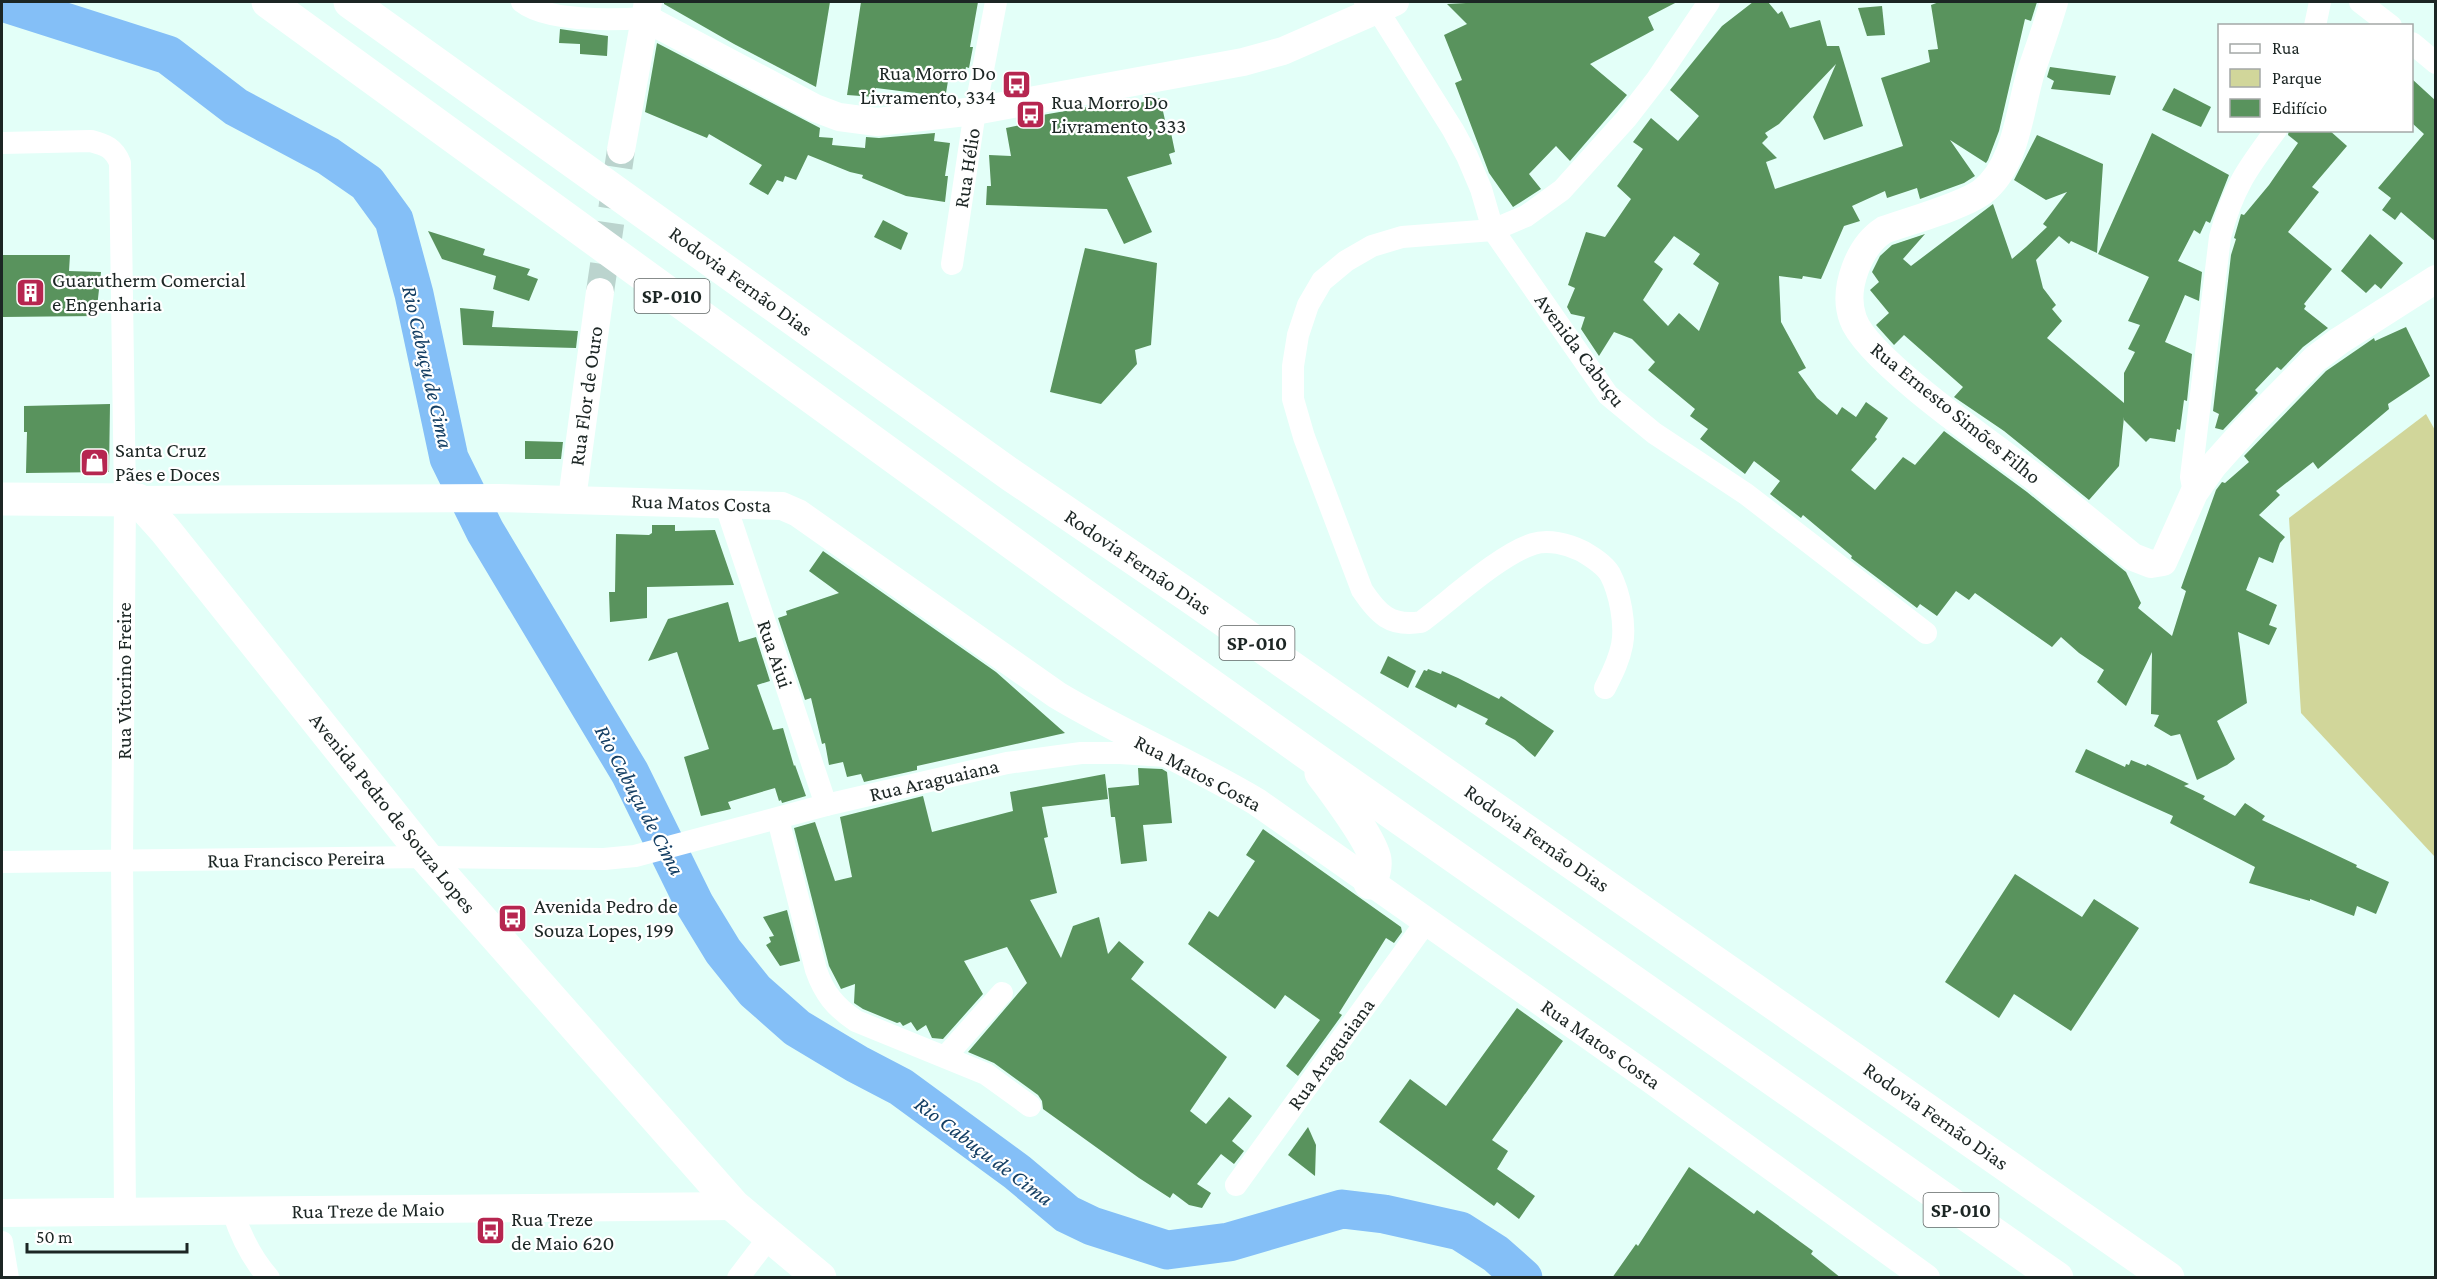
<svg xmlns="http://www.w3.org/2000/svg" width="2437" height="1279" viewBox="0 0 2437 1279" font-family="'Crimson Pro',serif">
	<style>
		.green { fill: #d1d69a }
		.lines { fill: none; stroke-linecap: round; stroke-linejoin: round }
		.river { stroke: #84bff7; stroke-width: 39 }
		.building { fill: #59935d; fill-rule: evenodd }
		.tertiary-tunnel { stroke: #bbd4ce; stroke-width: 28; stroke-dasharray: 28 14; stroke-linecap: butt }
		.minor { stroke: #fff; stroke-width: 22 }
		.tertiary { stroke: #fff; stroke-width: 28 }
		.secondary { stroke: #fff; stroke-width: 33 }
		.motorway { stroke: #fff; stroke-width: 33 }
		.labels { text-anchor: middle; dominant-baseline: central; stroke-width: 4.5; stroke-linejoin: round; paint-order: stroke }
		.shield { fill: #fff; stroke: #606766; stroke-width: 1.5 }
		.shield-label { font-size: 20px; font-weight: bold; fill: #1c2624 }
		.poi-label { font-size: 21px; fill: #1c2624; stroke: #fff; text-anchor: start }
		.street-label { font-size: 21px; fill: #1c2624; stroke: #fff }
		.water-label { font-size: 22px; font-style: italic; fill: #153f64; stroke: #fff }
	</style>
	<rect width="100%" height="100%" fill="#e3fff8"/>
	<polygon class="green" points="2426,414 2436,432 2435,857 2301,713 2289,518"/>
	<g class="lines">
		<polyline class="river" points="2,2 168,55 236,107 328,156 367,183 394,220 414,294 449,458 485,531 630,773 695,905 723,951 755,991 797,1028 857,1064 901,1087 1017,1172 1067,1214 1092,1226 1167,1250 1229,1242 1342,1209 1384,1214 1460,1231 1496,1254 1523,1278"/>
	</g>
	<g class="building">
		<polygon points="664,2 830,2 816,87 734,44 664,4"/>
		<polygon points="861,2 978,2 970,47 973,47 969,68 966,67 964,78 949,75 946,93 932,95 876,88 875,97 847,95"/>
		<polygon points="1485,2 1677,2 1648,17 1654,30 1590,64 1627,95 1570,161 1556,146 1529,174 1541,189 1513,207 1489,173 1455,83 1462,80 1444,35 1467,24 1447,4"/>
		<path d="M1753 2H1768L1778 14 1782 11 1790 28 1820 20 1827 46H1839L1863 126 1824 140 1813 117 1836 64 1779 124 1765 133 1768 137 1762 143 1777 158 1766 162 1775 189 1903 146 1881 78 1930 62 1928 50 1938 49 1931 5 1939 2H2037L2031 21 2025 19 1999 131 1988 160 1986 163 1950 140 1975 176 1964 183 1920 199 1917 188 1887 198 1885 191 1852 206 1860 221 1844 226 1821 279 1803 276 1802 279 1779 276 1781 322 1806 368 1798 372 1817 398 1837 415 1842 407 1856 417 1866 402 1888 418 1875 437 1877 439 1851 470 1875 490 1903 457 1915 465 1944 431 2027 492 2126 572 2141 603 2138 608 2172 636 2186 591 2181 588 2216 490 2222 482 2225 483 2249 462 2244 456 2326 371 2374 338 2375 341 2406 327 2430 376 2388 404 2389 409 2318 469 2313 462 2276 491 2280 495 2259 515 2285 537 2280 543 2273 563 2259 557 2246 590 2277 605 2269 625 2277 628 2269 645 2238 632 2247 703 2217 721 2235 759 2227 765 2197 780 2180 734 2171 736 2154 726 2159 715 2151 714 2152 652 2126 706 2097 682 2104 670 2079 653 2061 637 2052 647 1975 593 1969 600 1956 591 1937 616 1920 604 1917 608 1851 558 1852 556 1803 515 1801 518 1770 494 1780 481 1754 461 1745 474 1700 439 1708 429 1690 416 1695 409 1648 370 1655 362 1632 339 1614 332 1599 356 1581 329 1585 317 1571 314 1567 307 1575 288 1568 285 1586 232 1605 237 1631 199 1617 186 1643 149 1633 142 1651 118 1678 141 1699 116 1670 90 1722 26ZM1674 236 1700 254 1693 264 1719 283 1699 331 1679 313 1668 326 1643 300 1663 269 1654 262Z"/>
		<polygon points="1882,6 1885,35 1867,36 1858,8"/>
		<polygon points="560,29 608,36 607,56 580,54 580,44 559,43"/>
		<polygon points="657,43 820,128 819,137 833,138 832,145 865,148 866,137 879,138 935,133 934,141 950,143 945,176 948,176 945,202 906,196 862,178 863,175 850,172 808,155 796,180 785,176 783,182 777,180 768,195 749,184 762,165 709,134 707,138 645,112"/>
		<polygon points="2050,67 2116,76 2110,95 2051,89 2054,81 2047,77"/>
		<polygon points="2412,79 2436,101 2436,242 2401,212 2395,220 2382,210 2391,198 2378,188 2424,134 2412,123"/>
		<polygon points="2174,88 2211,107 2201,127 2162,110"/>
		<polygon points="1160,98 1167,129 1170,128 1175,152 1169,154 1172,164 1127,177 1152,232 1124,244 1107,209 986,205 987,186 991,186 989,155 1011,156 1006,128 1020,125 1019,120 1031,117 1134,99 1135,104"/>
		<polygon points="2289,130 2329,130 2347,146 2312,187 2319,192 2288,232 2332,269 2304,304 2306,306 2304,309 2328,328 2303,347 2281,370 2277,367 2255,390 2258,393 2223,430 2215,428 2219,414 2213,411 2231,255 2236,239 2234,238 2241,214 2244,215 2269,185 2298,143 2288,135"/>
		<polygon points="2152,133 2229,175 2210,223 2206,221 2200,234 2194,230 2178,261 2202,272 2199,301 2185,295 2165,342 2192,354 2187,401 2184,400 2180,430 2177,429 2175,442 2150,438 2146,442 2124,420 2124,417 2119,466 2089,500 2004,431 1954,397 1963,387 1904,335 1894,345 1876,325 1889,313 1870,290 1879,282 1872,272 1880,256 1892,245 1925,234 1903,259 1911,266 1993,204 2012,259 2026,247 2047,227 2043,224 2067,192 2046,200 2014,180 2037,135 2103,164 2097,253 2071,241 2069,244 2059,236 2036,260 2043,288 2056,305 2052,309 2062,321 2047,338 2124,403 2124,373 2135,352 2128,349 2140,325 2128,321 2149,277 2098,254"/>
		<polygon points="883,220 908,233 901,250 874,237"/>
		<polygon points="428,231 485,249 483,255 530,269 527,275 538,279 529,301 493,289 496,276 442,259"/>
		<polygon points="2370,234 2403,263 2381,289 2375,284 2366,293 2341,271"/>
		<polygon points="1085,248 1157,263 1151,345 1135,350 1137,364 1101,404 1050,392"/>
		<polygon points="2,255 70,255 69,271 101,272 96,316 2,317"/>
		<polygon points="460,308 494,311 492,327 578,331 576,348 463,345"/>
		<polygon points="110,404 109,472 26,473 27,432 24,432 24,406"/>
		<polygon points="525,441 563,442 561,459 525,459"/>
		<polygon points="652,525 675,525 675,531 715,530 734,585 647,587 647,618 610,622 609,592 615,592 616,534 649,535 652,533"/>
		<polygon points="823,551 996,672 1065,733 917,766 917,770 864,782 861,774 847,777 843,762 829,765 825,743 822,744 811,698 805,700 778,618 787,615 786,611 839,593 809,571"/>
		<polygon points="728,602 739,642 756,637 770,681 757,685 773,730 783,728 794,766 795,765 806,796 782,803 781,800 779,801 775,788 728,802 731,809 701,816 684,757 709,749 677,652 648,661 668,619"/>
		<polygon points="1388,656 1416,671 1408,688 1380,673"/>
		<polygon points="1428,669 1441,674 1442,671 1458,678 1499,699 1501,696 1554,731 1535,757 1515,740 1485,724 1488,719 1458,704 1456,708 1415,687 1424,670 1427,671"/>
		<polygon points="2086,749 2125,767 2126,764 2129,765 2131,760 2146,766 2147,764 2189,784 2184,786 2205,796 2203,799 2235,816 2245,803 2265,816 2262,820 2357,865 2356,867 2389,882 2376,914 2357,906 2354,916 2310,899 2310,901 2249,883 2255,867 2170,823 2173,816 2075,772"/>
		<polygon points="1138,768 1162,769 1167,772 1172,823 1143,825 1147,861 1121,864 1115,817 1111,817 1108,788 1139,785"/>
		<polygon points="1105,774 1108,799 1042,807 1048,837 1044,838 1057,893 1030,900 1061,958 1073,926 1099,917 1108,954 1119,941 1144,962 1131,979 1227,1057 1190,1111 1206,1124 1229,1097 1252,1116 1232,1141 1244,1151 1234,1164 1221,1154 1197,1184 1211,1193 1202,1208 1189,1205 1173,1193 1170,1198 1139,1178 1043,1109 1042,1101 1038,1095 994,1063 968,1052 1027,983 1007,947 964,961 983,994 943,1039 932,1038 926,1025 917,1031 911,1022 903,1026 900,1022 897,1023 863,1009 854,1003 855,984 841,989 829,966 794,828 815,822 835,881 852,877 840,817 923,796 932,832 1013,811 1010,792"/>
		<polygon points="1263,829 1401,927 1402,932 1394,943 1386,938 1339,1013 1342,1015 1298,1076 1286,1066 1320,1020 1285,995 1275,1009 1188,944 1209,911 1218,917 1255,861 1246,855"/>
		<polygon points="2015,874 2082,917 2094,899 2139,928 2071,1031 2014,994 1999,1018 1945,982"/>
		<polygon points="787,910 800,961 780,966 766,945 771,942 769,937 774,936 763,917"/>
		<polygon points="1517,1008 1563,1041 1492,1140 1508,1151 1497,1169 1535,1196 1519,1219 1497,1202 1494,1206 1379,1122 1410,1079 1446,1106"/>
		<polygon points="1308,1127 1316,1145 1315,1176 1288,1155"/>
		<polygon points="1689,1167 1754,1214 1757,1210 1813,1251 1811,1254 1841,1278 1612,1278 1636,1244 1638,1246"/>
	</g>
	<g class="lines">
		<polyline class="tertiary-tunnel" points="600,292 621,150"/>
		<g class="minor">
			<path d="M522 2C547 22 613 20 645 18"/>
			<polyline points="1365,2 1377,9 1453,130 1467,156 1481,189 1493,230 1608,395 1654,433 1746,494 1926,633"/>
			<polyline points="2360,2 2391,26"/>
			<polyline points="2315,26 2320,2"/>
			<polyline points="2412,43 2436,63"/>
			<path d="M2 143 91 141C106 145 114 148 120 163L125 499 122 861 125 1211"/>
			<polyline points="952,264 975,111 996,2"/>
			<path d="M2194 493 2191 477 2220 237C2233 188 2247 169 2276 130"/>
			<polyline points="725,503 826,805"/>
			<path d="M1605 688C1612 674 1619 661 1622 645 1626 625 1620 593 1610 574 1604 564 1592 557 1582 551 1568 544 1548 539 1533 544 1499 555 1451 600 1421 622 1390 627 1378 614 1362 590L1304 437 1293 399V366L1298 335 1308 305 1322 281 1346 261 1372 246 1402 237 1493 230 1526 216 1562 190 1626 119 1657 79 1709 2"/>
			<path d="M778 819 816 970C824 993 835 1007 856 1021L986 1074 1030 1106"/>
			<polyline points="2,862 426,857 604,859 635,856 826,805 1007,763 1081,753 1120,753 1165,756"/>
			<polyline points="945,1057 1002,993"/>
			<polyline points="1236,1185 1426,922"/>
			<path d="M233 1212C241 1237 251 1258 269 1278"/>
			<polyline points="2,1242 8,1278"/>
			<polyline points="738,1278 770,1236"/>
		</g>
		<g class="tertiary">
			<path d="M2054 2C2047 26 2038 51 2030 75 2019 113 2016 166 1982 192 1963 206 1909 221 1884 230 1859 246 1842 289 1853 319 1867 360 1997 449 2037 479 2069 505 2101 531 2133 557L2151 564 2163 562 2194 493 2213 466 2246 429 2315 359 2339 341 2436 279"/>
			<polyline points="645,18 815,108 839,117 877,122 975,111 1243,62 1283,51 1395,2"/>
			<polyline points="621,150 648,2"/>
			<polyline points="572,499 600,292"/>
			<path d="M138 500 498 498 782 506 798 513 1057 695C1122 734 1192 763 1257 802L1652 1080 1926 1278"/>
			<polyline points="2,1213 734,1206"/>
		</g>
		<polyline class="secondary" points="2,499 138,500 165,530 426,857 734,1206 820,1278"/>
		<g class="motorway">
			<polyline points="268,2 1077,590 1305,752 2057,1278"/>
			<polyline points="350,2 1011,475 1192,598 2168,1278"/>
			<path d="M1321 773C1334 791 1372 840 1375 860 1376 869 1373 875 1370 883"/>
		</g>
	</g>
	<defs>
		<symbol id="bus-square" viewBox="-11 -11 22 22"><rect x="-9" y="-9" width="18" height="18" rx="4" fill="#b62650" stroke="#fff"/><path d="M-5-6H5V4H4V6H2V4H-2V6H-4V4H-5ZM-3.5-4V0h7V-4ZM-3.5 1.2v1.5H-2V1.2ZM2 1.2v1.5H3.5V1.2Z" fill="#fff"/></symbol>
		<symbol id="building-square" viewBox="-11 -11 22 22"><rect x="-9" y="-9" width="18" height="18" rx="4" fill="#b62650" stroke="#fff"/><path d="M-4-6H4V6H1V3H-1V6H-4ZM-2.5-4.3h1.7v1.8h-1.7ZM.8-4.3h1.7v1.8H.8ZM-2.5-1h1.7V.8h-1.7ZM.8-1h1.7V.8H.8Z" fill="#fff"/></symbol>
		<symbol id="shop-square" viewBox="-11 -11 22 22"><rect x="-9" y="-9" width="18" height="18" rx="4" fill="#b62650" stroke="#fff"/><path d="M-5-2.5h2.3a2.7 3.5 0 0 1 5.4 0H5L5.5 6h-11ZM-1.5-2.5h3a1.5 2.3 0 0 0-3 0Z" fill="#fff"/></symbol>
	</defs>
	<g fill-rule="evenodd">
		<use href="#bus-square" x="1000" y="68" width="33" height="33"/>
		<use href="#bus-square" x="1014" y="98" width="33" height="33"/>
		<use href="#building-square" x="14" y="276" width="33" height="33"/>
		<use href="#shop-square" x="78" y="446" width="33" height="33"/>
		<use href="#bus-square" x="496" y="902" width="33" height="33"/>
		<use href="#bus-square" x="474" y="1214" width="33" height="33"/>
	</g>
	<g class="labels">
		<g class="shield">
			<rect x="634.5" y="279" width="75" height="34" rx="4.5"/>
			<rect x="1219.5" y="626" width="75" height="34" rx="4.5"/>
			<rect x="1923.5" y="1193" width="75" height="34" rx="4.5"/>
		</g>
		<g class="shield-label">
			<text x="672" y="296">SP-010</text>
			<text x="1257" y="643">SP-010</text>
			<text x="1961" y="1210">SP-010</text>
		</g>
		<g class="poi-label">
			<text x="996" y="73" text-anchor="end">Rua Morro Do<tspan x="996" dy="24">Livramento, 334</tspan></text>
			<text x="1051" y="102">Rua Morro Do<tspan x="1051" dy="24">Livramento, 333</tspan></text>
			<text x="52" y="280">Guarutherm Comercial<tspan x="52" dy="24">e Engenharia</tspan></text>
			<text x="115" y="450">Santa Cruz<tspan x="115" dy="24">Pães e Doces</tspan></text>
			<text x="534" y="906">Avenida Pedro de<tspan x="534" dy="24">Souza Lopes, 199</tspan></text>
			<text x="511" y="1219">Rua Treze<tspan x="511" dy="24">de Maio 620</tspan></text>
		</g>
		<g class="street-label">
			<text transform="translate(967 168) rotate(-81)">Rua Hélio</text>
			<text transform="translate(741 281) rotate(36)">Rodovia Fernão Dias</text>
			<text transform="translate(1580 350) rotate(53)">Avenida Cabuçu</text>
			<text transform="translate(586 396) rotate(-82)">Rua Flor de Ouro</text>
			<text transform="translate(1956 413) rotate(39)">Rua Ernesto Simões Filho</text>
			<text transform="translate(701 503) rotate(2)">Rua Matos Costa</text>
			<text transform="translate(1138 562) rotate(34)">Rodovia Fernão Dias</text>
			<text transform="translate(775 654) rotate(71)">Rua Aiui</text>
			<text transform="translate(124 681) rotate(-90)">Rua Vitorino Freire</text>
			<text transform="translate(1198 773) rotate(28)">Rua Matos Costa</text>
			<text transform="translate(934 780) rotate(-13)">Rua Araguaiana</text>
			<text transform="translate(393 813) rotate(51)">Avenida Pedro de Souza Lopes</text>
			<text transform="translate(1537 838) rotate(35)">Rodovia Fernão Dias</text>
			<text transform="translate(296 859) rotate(-1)">Rua Francisco Pereira</text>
			<text transform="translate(1601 1044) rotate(35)">Rua Matos Costa</text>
			<text transform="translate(1331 1054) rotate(-54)">Rua Araguaiana</text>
			<text transform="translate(1936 1116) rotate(35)">Rodovia Fernão Dias</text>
			<text transform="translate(368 1210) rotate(-1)">Rua Treze de Maio</text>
		</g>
		<g class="water-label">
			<text transform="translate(428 367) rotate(77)">Rio Cabuçu de Cima</text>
			<text transform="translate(640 800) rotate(62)">Rio Cabuçu de Cima</text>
			<text transform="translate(984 1151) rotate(37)">Rio Cabuçu de Cima</text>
		</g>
	</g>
	<rect width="2437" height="1279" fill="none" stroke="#1c2624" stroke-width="6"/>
	<rect x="2218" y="24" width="195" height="108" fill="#ffffff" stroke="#a4a8a7" stroke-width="1.5"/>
	<rect x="2230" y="44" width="30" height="9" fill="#ffffff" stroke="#a4a8a7" stroke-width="1.5"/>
	<text x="2272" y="54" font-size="18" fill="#1c2624">Rua</text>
	<rect x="2230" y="69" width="30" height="18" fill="#d1d69a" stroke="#a4a8a7" stroke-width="1.5"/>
	<text x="2272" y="84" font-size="18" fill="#1c2624">Parque</text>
	<rect x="2230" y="99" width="30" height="18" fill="#59935d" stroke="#a4a8a7" stroke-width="1.5"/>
	<text x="2272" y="114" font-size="18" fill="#1c2624">Edifício</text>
	<path d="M27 1243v9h160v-9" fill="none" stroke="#1c2624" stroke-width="3"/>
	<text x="36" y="1243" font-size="18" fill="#1c2624" stroke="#ffffff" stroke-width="4.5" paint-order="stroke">50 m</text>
</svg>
